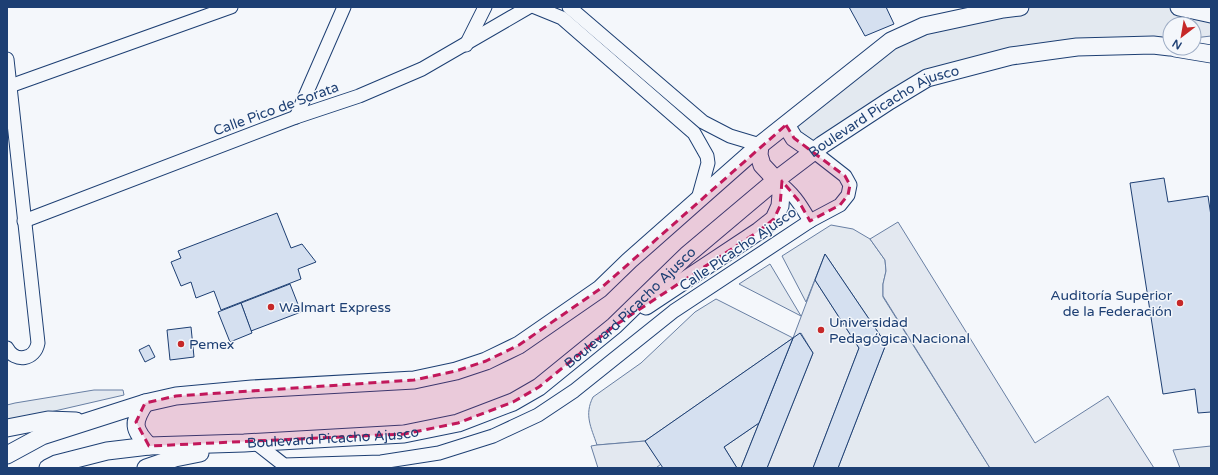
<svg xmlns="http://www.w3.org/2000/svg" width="1218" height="475" viewBox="0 0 1218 475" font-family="'Varela Round',sans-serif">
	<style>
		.green { fill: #e3e9f0; stroke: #687fa3 }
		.parking { fill: #e3e8f0; stroke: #687fa3 }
		.building { fill: #d5e0f0; stroke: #1d3f73 }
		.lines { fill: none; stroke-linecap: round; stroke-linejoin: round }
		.minor-casing { stroke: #1d3f73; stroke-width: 15 }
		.major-casing { stroke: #1d3f73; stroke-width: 19 }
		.minor { stroke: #f4f7fb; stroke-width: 13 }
		.major { stroke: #f4f7fb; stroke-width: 17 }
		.marked { fill: #c2185b; fill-opacity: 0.2; stroke: #c2185b; stroke-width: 3; stroke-dasharray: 8 5; stroke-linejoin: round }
		.poi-dot { fill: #c62828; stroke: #f4f7fb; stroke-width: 1.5 }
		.labels { text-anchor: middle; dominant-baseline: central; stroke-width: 3; stroke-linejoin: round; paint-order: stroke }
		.street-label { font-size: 14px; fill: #1d3f73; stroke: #f4f7fb }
		.poi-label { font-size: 14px; fill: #1d3f73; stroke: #f4f7fb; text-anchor: start }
	</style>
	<rect width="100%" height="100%" fill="#f4f7fb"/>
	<g class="green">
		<polygon points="1025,7 1172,7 1211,16 1211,36 1194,38 1194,24 1170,24 1170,41 1077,46 925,77 812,148 789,122 892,44 924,28"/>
		<polygon points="831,225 853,229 870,239 885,260 886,271 883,284 883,297 990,468 838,468 886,344 825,254 806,302 782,256"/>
		<polygon points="770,264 801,316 739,284"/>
		<path d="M716 299 793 338 645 441 597 445C591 427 584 415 593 397L641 363 695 312Z"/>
		<polygon points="94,390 123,390 124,395 7,422 7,405 15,403"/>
		<polygon points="759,423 741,468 737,468 724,447"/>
		<polygon points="1211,446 1211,468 1180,468 1173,450"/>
	</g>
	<g class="parking">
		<polygon points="898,222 1035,443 1108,396 1154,468 990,468 883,296 883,284 886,271 885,260 870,239"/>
		<polygon points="815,280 859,348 813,468 767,468 813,353 801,333 793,338"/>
		<polygon points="645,441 661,464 656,468 598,468 591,446 597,445"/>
	</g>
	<g class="building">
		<polygon points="849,7 886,7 894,24 865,36"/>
		<polygon points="1164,178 1168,202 1208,196 1211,216 1211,412 1198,413 1195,389 1163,394 1130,183"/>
		<polygon points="277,213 291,248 302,244 316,262 298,269 301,279 221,310 214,291 196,298 191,282 181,286 171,262 181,258 178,251"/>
		<polygon points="825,254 886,344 838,468 813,468 859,348 815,280"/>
		<polygon points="290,284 301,312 251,331 241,303"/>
		<polygon points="241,303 252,333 230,342 218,312"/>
		<polygon points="191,327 194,357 170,360 167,330"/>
		<polygon points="800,333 813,353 767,468 741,468 793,338"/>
		<polygon points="793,338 759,423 724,447 737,468 663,468 645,441"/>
		<polygon points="149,345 155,357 145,362 139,350"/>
	</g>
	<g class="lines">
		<defs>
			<g id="minor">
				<polyline points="535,7 562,18 694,133 707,156 708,163 698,199"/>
				<polyline points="569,7 703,122 730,136 760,145"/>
				<polyline points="466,45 485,7"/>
				<path d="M7 59 38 343C35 360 15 363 7 348"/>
				<polyline points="10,86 231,7"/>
				<polyline points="296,117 344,7"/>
				<path d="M776 180C793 193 799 202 810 221"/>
				<polyline points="24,221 296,117 359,96 422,69 529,7"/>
				<polyline points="256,443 284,465 381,462 439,453 493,436 538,415 574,391 674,311 810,221 840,205 848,195 850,185 845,176 813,151"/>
			</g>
			<g id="major">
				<polyline points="1179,7 1211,14"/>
				<polyline points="1175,48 1211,54"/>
				<polyline points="786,125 794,138 813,151"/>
				<polyline points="646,306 759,231 774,219 780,206 781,194 776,180 762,165 759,155 760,145"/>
				<path d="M145 403C132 423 133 429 149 446"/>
				<polyline points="7,428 48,420 76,421"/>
				<polyline points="7,455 42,436 145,403 176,396 252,389 414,380 456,371 486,361 519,345 600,289 630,260 760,145 891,41 924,26 1003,9 1020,7"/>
				<path id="s1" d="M48 468 56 464 107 451 149 446 244 443 404 434 458 423 513 402 539 387 614 326 687 255 776 180 822 145 889 101 927 78 1011 56 1077 47 1153 45 1170 47"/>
				<polyline points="146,468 175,458 200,453"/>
			</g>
		</defs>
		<use href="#minor" class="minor-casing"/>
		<use href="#major" class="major-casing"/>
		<use href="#minor" class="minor"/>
		<use href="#major" class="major"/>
	</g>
	<path class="marked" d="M786 125 794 138 845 176 850 185 848 195 840 205 810 221 798 200 782 181 780 206 774 219 759 231 614 326 539 387 513 402 458 423 404 434 149 446 136 422 145 403 176 396 414 380 456 371 486 361 519 345 600 289Z"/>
	<g class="poi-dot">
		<circle cx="1180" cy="303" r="4"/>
		<circle cx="271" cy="307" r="4"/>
		<circle cx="821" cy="330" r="4"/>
		<circle cx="181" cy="344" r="4"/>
	</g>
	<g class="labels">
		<g class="street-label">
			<text transform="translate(276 109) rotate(-20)">Calle Pico de Sorata</text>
			<text stroke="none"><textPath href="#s1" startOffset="947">Boulevard Picacho Ajusco</textPath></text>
			<text transform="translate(738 249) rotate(-34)">Calle Picacho Ajusco</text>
			<text stroke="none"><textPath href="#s1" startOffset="624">Boulevard Picacho Ajusco</textPath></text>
			<text stroke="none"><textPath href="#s1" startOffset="288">Boulevard Picacho Ajusco</textPath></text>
		</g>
		<g class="poi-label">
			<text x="1172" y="295" text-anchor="end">Auditoría Superior<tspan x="1172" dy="16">de la Federación</tspan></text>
			<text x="279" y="307">Walmart Express</text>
			<text x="829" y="322">Universidad<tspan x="829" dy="16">Pedagógica Nacional</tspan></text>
			<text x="189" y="344">Pemex</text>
		</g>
	</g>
	<rect width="1218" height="475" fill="none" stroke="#1d3f73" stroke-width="16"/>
	<g transform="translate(1182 36) rotate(211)"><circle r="19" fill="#f4f7fb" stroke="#9eadc5"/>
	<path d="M0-3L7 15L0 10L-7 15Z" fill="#c62828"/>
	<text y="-6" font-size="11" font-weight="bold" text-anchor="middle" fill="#1d3f73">N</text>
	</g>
</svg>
